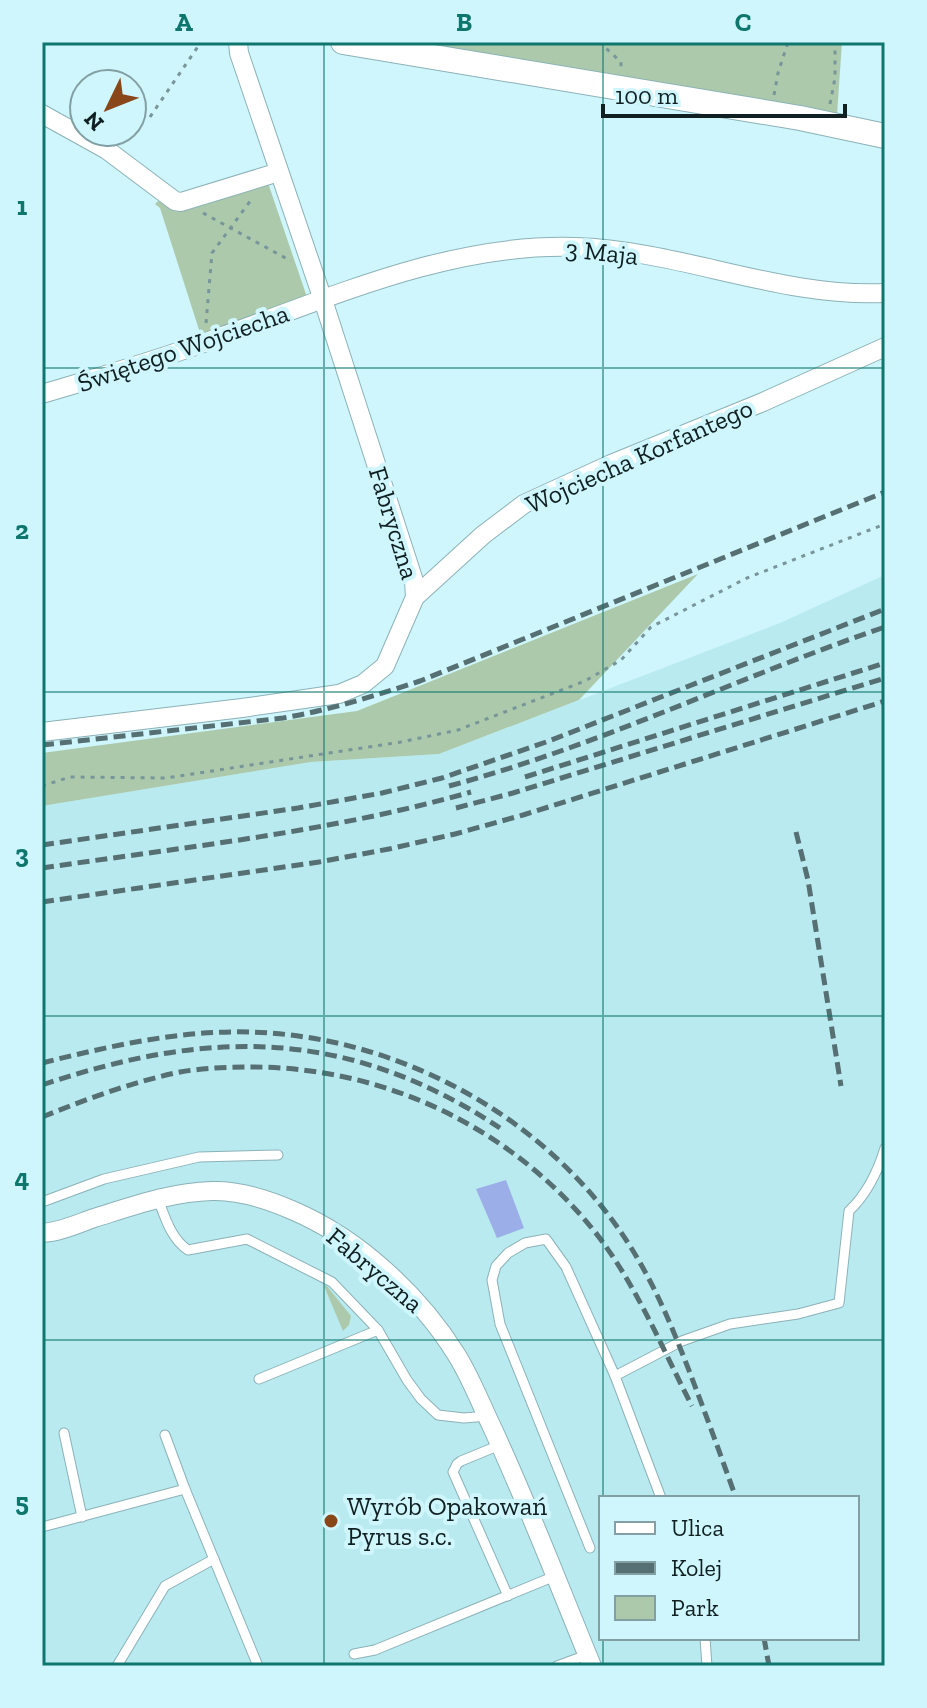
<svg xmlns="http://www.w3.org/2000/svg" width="927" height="1708" viewBox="0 0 927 1708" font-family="'Zilla Slab',serif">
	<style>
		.built { fill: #b8eaf0; fill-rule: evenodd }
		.green { fill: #accaab }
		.water { fill: #9caee8 }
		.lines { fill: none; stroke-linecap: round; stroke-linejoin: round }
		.service-casing { stroke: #8bb2b7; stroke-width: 11 }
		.minor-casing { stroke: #8bb2b7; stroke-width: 20 }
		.tertiary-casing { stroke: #8bb2b7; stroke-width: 26 }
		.path { stroke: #789599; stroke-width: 3; stroke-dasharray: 4 6; stroke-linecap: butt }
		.service { stroke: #fff; stroke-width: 9 }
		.minor { stroke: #fff; stroke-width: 18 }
		.tertiary { stroke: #fff; stroke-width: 24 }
		.rail { stroke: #566f72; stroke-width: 5; stroke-dasharray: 12 6; stroke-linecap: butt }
		.grid { fill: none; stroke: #0f766e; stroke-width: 2; stroke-opacity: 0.55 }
		.poi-dot { fill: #894618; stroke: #cef6fc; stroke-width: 3 }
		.labels { text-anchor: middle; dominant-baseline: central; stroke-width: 8; stroke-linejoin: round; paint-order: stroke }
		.street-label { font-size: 26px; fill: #101f21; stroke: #cef6fc }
		.poi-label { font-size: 26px; fill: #101f21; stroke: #cef6fc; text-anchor: start }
		.neatline { fill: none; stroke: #0f766e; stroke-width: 3 }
		.grid-label { font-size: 26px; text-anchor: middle; font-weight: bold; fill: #0f766e }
	</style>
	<rect width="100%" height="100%" fill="#cef6fc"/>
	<path class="built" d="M885 575V1666H42V806L311 762 439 754 780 623ZM601 1498H857V1638H601Z"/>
	<g class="green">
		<polygon points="400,42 842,42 837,115"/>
		<polygon points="268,183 307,297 201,336 160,208 155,204 158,201 168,207 190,209"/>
		<polygon points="698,574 579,700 439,754 311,762 42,806 42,753 357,711"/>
		<polygon points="326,1285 351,1316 349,1325 343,1331 324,1286"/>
	</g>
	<polygon class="water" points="506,1180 524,1228 497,1238 476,1189"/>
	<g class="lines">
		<defs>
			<g id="service">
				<path d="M158 1199C165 1217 171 1239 188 1250L247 1239 332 1282 378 1330 407 1380 421 1399 438 1415 464 1418 487 1416"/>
				<polyline points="42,1202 104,1179 199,1157 278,1155"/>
				<path d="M615 1376 682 1341 730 1324 798 1314 839 1303 849 1211C867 1194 878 1171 885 1148"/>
				<polyline points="259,1379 378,1330"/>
				<polyline points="64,1433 82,1517"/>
				<polyline points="165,1435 185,1489 258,1666"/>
				<polyline points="500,1445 461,1461 457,1464 453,1472 508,1596"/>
				<polyline points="42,1527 185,1489"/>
				<polyline points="590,1548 500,1324 492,1280 496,1266 508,1253 525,1243 546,1239 566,1267 615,1376 661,1498"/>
				<polyline points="705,1638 707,1666"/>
				<polyline points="354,1654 375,1650 555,1576"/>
				<polyline points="117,1666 165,1586 214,1559"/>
				<polyline points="557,1666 587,1655"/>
			</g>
			<g id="minor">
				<polyline points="42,114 107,150 175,201 181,202 279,172"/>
				<path d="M42 394C102 376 162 359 220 337 334 296 452 243 575 247 680 250 780 298 885 293"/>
				<polyline points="415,597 483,535 524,504 611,464 763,402 885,347"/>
				<polyline points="42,732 242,708 339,694 363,684 385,666 415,597 414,581 323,300 239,53 238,42"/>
				<path d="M42 1233C60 1232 77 1224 94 1218 133 1206 171 1192 212 1191 240 1190 269 1200 294 1211 359 1239 419 1295 456 1354 470 1376 480 1402 491 1425 528 1504 559 1586 592 1666"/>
			</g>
			<polyline id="tertiary" points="343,42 800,118 885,136"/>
		</defs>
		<use href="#service" class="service-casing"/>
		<use href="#minor" class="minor-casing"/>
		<use href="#tertiary" class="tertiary-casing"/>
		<g class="path">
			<polyline points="599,42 621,62 621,68"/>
			<polyline points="774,95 778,73 788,42"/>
			<polyline points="830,104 835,78 835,42"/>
			<polyline points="150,117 201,42"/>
			<polyline points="203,213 291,261"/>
			<polyline points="206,323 212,253 251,200"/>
			<polyline points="42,786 70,777 166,778 401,742 458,730 585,681 621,660 651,627 747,578 885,524"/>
		</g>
		<use href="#service" class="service"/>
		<use href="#minor" class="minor"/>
		<use href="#tertiary" class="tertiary"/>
		<g class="rail">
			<path d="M42 745 283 718C330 710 374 696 420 681L885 492"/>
			<polyline points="525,777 885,663"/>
			<path d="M449 786C599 746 738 677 885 627"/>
			<polyline points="456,808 513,793 885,678"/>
			<polyline points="796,832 808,880 841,1086"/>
			<polyline points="42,845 298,808 382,793 442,778 549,741 885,609"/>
			<path d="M42 868C185 847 331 832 471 792"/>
			<polyline points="42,902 319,862 389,849 455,834 523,815 885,701"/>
			<path d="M42 1063C110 1046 180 1030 251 1032 410 1037 566 1128 643 1268 662 1302 676 1337 690 1373 706 1415 721 1456 736 1498"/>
			<path d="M42 1085C211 1028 348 1028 500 1128"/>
			<path d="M42 1117C87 1099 132 1082 180 1072 203 1068 228 1067 252 1067 385 1067 512 1128 595 1232 636 1284 662 1348 692 1406"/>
			<polyline points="764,1638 769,1666"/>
		</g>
	</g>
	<path class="grid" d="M324 42V1666M603 42V1498M42 368H885M42 692H885M42 1016H885M42 1340H885M603 1638V1666"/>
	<circle class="poi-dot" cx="331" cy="1521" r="8"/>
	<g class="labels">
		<g class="street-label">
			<text transform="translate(602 252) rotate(6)">3 Maja</text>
			<text transform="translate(183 348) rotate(-19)">Świętego Wojciecha</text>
			<text transform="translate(639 456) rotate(-24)">Wojciecha Korfantego</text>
			<text transform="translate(394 523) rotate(73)">Fabryczna</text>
			<text transform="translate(375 1270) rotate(40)">Fabryczna</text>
		</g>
		<g class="poi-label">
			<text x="347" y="1506">Wyrób Opakowań<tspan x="347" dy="30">Pyrus s.c.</tspan></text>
		</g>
	</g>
	<rect width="927" height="1708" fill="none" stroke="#cef6fc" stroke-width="88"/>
	<rect x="599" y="1496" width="260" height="144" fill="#cef6fc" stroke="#82a0a4" stroke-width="2"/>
	<rect x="615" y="1522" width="40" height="12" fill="#ffffff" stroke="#82a0a4" stroke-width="2"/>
	<text x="671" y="1536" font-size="24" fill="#101f21">Ulica</text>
	<rect x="615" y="1562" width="40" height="12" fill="#566f72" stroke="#82a0a4" stroke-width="2"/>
	<text x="671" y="1576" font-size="24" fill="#101f21">Kolej</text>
	<rect x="615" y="1596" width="40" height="24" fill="#accaab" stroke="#82a0a4" stroke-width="2"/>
	<text x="671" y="1616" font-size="24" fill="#101f21">Park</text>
	<g transform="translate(108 108) rotate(227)"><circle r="38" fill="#cef6fc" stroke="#82a0a4" stroke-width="2"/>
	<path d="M0-6L14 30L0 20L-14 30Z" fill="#894618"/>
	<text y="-12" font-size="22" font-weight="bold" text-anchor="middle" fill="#101f21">N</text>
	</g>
	<path d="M603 104v12h242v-12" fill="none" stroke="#101f21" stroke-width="4"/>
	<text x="615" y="104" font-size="24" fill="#101f21" stroke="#cef6fc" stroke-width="6" paint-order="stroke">100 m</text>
	<rect x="44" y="44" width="839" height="1620" class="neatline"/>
	<g class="grid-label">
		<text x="184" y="31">A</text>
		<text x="464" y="31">B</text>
		<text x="743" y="31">C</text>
		<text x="22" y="215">1</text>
		<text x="22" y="539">2</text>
		<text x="22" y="863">3</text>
		<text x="22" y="1187">4</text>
		<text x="22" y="1511">5</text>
	</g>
</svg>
